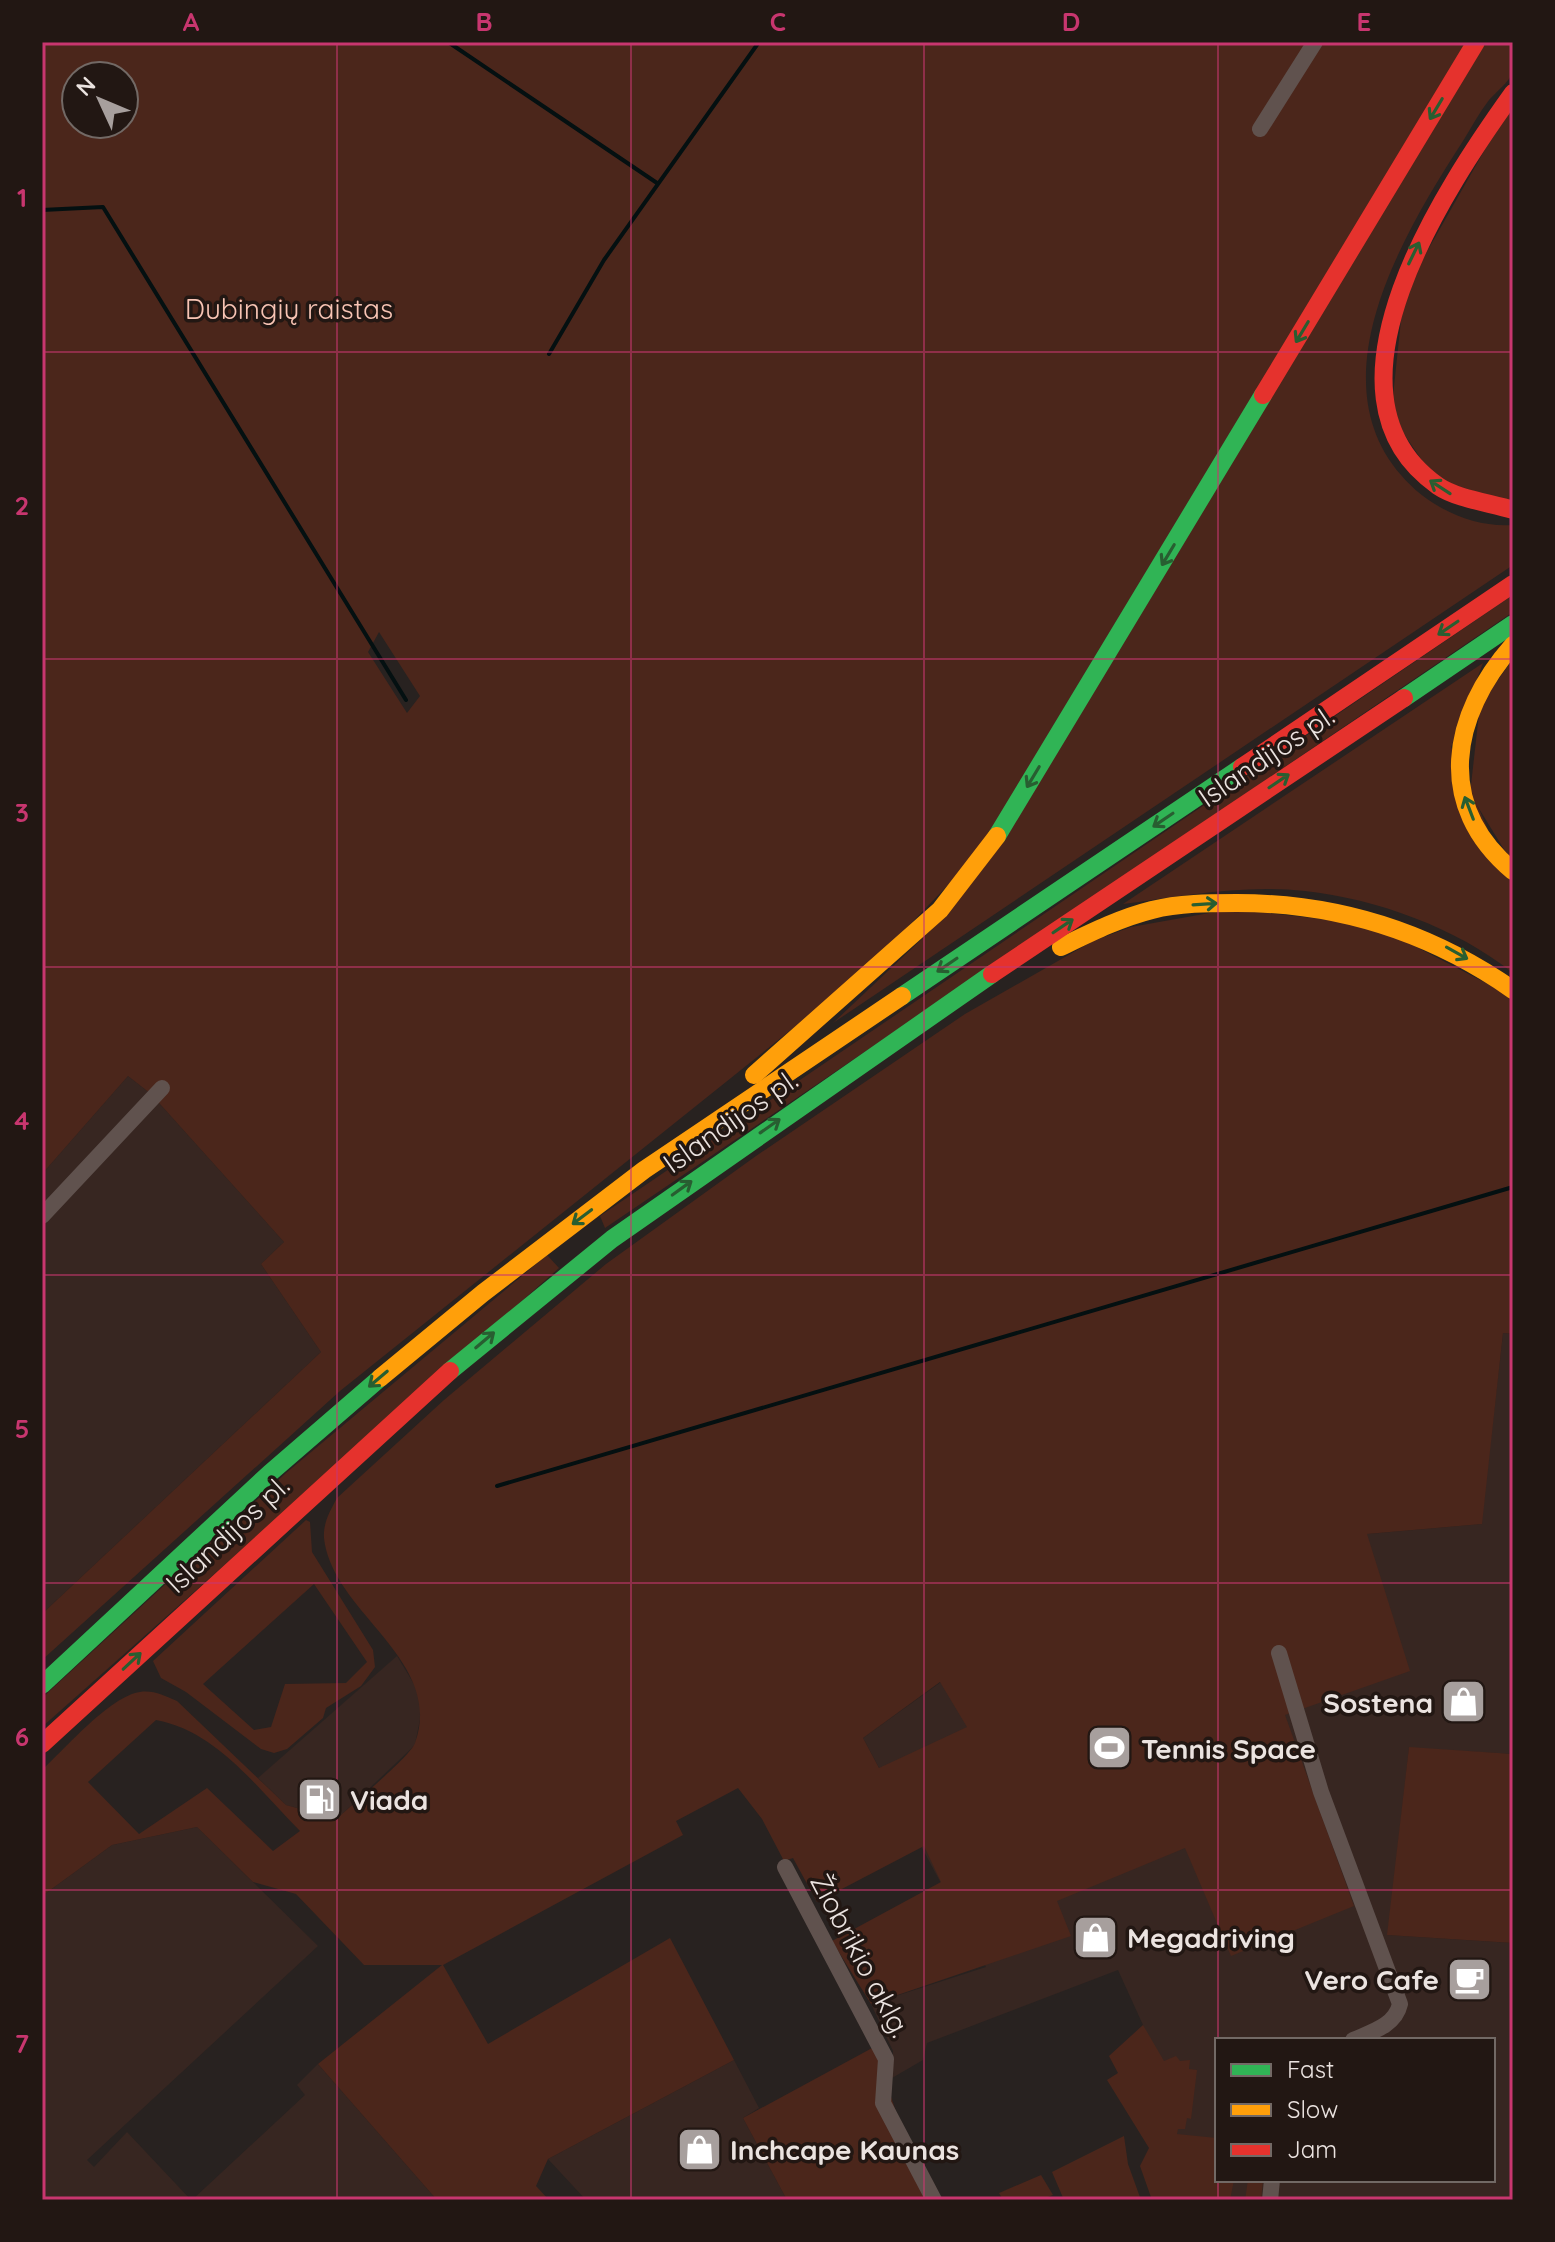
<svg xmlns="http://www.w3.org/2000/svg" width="1555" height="2242" viewBox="0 0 1555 2242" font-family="Quicksand,sans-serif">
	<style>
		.built { fill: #372621; fill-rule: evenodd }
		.green { fill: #4b261b; fill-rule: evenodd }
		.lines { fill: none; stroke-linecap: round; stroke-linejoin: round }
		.stream { stroke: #041011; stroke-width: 4 }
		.street { stroke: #60524e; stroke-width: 16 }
		.fast { stroke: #30b455; stroke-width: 18 }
		.slow { stroke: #ff9f0a; stroke-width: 18 }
		.jam { stroke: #e5322d; stroke-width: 18 }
		.oneway { stroke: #285e31 }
		.grid { fill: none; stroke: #c8366f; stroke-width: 2; stroke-opacity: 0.55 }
		.labels { text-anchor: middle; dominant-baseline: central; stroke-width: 7; stroke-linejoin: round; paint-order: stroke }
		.park-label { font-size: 28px; fill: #f8c4b4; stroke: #221713 }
		.street-label { font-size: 28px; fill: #ebe3e0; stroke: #221713 }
		.poi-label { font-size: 28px; font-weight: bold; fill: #ebe3e0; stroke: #221713; text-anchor: start }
		.neatline { fill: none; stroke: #c8366f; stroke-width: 3 }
		.grid-label { font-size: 26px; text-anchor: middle; font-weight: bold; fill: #c8366f }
	</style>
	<rect width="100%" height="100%" fill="#282220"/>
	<g class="built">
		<polygon points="128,1076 151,1094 284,1242 261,1264 321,1352 42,1614 42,1174"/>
		<path d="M1503 1333 1513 1334V1754L1409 1748 1388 1935 1513 1943V2200H1160L1143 2025 1118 1970 927 2043 923 2060 892 2078 893 2051 871 2004 986 1967 863 1738 941 1682 1367 1534 1481 1524ZM1217 2040H1493V2180H1217Z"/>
		<polygon points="397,1656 417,1689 422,1708 415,1745 337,1819 286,1805 258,1778"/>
		<polygon points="197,1827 318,1946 87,2160 94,2167 127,2132 191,2200 42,2200 42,1896 112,1845"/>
		<polygon points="734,2060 759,2108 743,2118 787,2200 586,2200 548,2159"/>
		<polygon points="318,2064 437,2200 192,2200 305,2095 297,2085"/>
	</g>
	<g class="green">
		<path d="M42 42H1467L975 857 867 969 340 1391 42 1660V1614L321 1352 261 1264 284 1242 151 1094 128 1076 42 1174ZM76 76H124V124H76ZM379 632 420 696 407 713 368 652Z"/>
		<path d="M1484 42H1513C1513 50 1516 65 1513 72 1509 82 1496 92 1489 100 1479 113 1471 128 1463 141 1405 231 1316 377 1401 475 1427 506 1471 528 1513 525V565L833 1023 925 936Z"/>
		<polygon points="1513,100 1513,504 1434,478 1391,415 1404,292"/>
		<polygon points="1513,595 1513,612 605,1228 600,1216"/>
		<polygon points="1513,659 1513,864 1470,794 1480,705"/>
		<path d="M1483 663 1451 747 1513 885V973C1457 928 1377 899 1305 891 1245 884 1182 896 1123 904Z"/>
		<path d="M1232 909 1374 925 1513 997V1334L1503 1333 1482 1524 1367 1534 1410 1671 1285 1715 1354 1906 1231 1956 1185 1848 1057 1901 1071 1936 871 2004 832 1941 941 1882 924 1846 817 1902 793 1858 784 1861 762 1819 738 1788 676 1821 683 1835 443 1965 488 2044 670 1938 734 2060 548 2159 536 2186 549 2200H437L318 2064 442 1965H364L296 1894 253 1882 197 1827 112 1845 42 1896V1770C65 1749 110 1696 140 1692 154 1690 164 1696 177 1701L286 1805 337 1819C351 1805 410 1757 415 1743 445 1659 332 1613 324 1538 323 1523 330 1511 337 1498L444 1400 606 1264 756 1156 965 1014 1093 941 1131 927ZM940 1682 967 1727 879 1768 863 1738ZM156 1720C217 1731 258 1789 300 1831L273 1851 207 1788 139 1834 88 1782Z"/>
		<polygon points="547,1255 559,1268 42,1727 42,1698 286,1473"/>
		<path d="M306 1520 310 1522 312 1552 373 1650 375 1667 361 1686 326 1708 323 1718 287 1749 274 1753 261 1749 186 1692 161 1678 153 1661ZM314 1584 367 1662 346 1683 285 1684 271 1727 254 1730 203 1684Z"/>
		<polygon points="1409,1747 1513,1754 1513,1943 1387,1935"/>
		<polygon points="1143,2025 1164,2061 1176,2056 1180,2061 1190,2060 1189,2069 1197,2070 1191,2119 1187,2118 1185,2129 1178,2129 1177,2134 1217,2138 1217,2180 1234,2180 1230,2200 1152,2200 1140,2166 1149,2148 1107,2080 1118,2073 1109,2056"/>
		<polygon points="874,2047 926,2200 787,2200 743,2118"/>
		<polygon points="1124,2136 1128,2164 1141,2200 1064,2200 1052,2172"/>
		<polygon points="1041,2175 1053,2195 1040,2200 1003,2200 999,2193"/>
		<polygon points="1248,2180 1263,2180 1261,2200 1245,2200"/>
	</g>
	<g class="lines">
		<g class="stream">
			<polyline points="448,42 657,183"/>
			<polyline points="42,210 103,207 406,700"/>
			<polyline points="549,354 604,260 759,42"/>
			<polyline points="497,1486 1513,1187"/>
		</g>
		<g class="street">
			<polyline points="1260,129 1315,42"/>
			<polyline points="42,1216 162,1088"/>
			<path d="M1279 1653 1321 1792 1400 2004C1395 2026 1371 2032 1353 2040"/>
			<polyline points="785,1867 886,2059 883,2103 934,2200"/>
			<polyline points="1270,2200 1272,2180"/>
		</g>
		<g class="fast">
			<polyline points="1404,698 1513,624"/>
			<polyline points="997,836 1263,395"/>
			<polyline points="902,996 1242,767"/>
			<polyline points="450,1371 612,1239 992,974"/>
			<polyline points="42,1685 270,1473 380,1378"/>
		</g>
		<g class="slow">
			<path d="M1513 645C1451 715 1434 805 1513 871"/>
			<path d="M1061 947C1090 933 1120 918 1152 910 1179 903 1209 903 1237 903 1339 903 1430 932 1513 990"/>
			<polyline points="754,1075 940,910 997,836"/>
			<polyline points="380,1378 483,1293 644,1170 902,996"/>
		</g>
		<g class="jam">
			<path d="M1513 93C1447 185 1306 394 1438 486 1457 499 1491 503 1513 510"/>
			<polyline points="1263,395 1476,42"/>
			<polyline points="1242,767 1513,584"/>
			<polyline points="992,974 1404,698"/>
			<polyline points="42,1744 450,1371"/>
		</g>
	</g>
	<defs><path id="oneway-shaft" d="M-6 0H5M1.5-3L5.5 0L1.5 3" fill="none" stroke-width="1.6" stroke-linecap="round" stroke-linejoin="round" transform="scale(2)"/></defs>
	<g class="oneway">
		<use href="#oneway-shaft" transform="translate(1436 109) rotate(121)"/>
		<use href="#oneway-shaft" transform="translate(1414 253) rotate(-64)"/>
		<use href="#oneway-shaft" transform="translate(1302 332) rotate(121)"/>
		<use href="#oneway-shaft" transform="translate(1440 487) rotate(-147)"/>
		<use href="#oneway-shaft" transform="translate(1168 555) rotate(121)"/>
		<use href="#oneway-shaft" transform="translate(1448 628) rotate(146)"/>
		<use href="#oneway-shaft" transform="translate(1033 777) rotate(121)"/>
		<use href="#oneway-shaft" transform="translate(1279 781) rotate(-34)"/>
		<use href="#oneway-shaft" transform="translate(1469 808) rotate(-111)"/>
		<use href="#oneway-shaft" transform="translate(1163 820) rotate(146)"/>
		<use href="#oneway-shaft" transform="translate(1205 904) rotate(-4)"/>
		<use href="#oneway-shaft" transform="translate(1063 926) rotate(-34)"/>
		<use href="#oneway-shaft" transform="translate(1457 953) rotate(29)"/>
		<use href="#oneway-shaft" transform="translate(947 965) rotate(146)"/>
		<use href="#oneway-shaft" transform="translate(770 1126) rotate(-35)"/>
		<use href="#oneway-shaft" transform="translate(682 1188) rotate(-36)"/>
		<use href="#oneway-shaft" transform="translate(582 1217) rotate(143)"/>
		<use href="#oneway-shaft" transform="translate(485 1340) rotate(-40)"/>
		<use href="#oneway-shaft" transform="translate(378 1379) rotate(140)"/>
		<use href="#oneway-shaft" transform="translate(132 1661) rotate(-43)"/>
	</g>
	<path class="grid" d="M337 42V2200M631 42V2200M924 42V2200M1218 42V2040M42 352H1513M42 659H1513M42 967H1513M42 1275H1513M42 1583H1513M42 1890H1513M1218 2180V2200"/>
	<defs>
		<symbol id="shop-square" viewBox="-11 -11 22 22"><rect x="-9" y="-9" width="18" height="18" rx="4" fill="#a79f9d" stroke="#221713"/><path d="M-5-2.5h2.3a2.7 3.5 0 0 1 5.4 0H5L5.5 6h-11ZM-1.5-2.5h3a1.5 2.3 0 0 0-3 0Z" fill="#fff"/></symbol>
		<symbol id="stadium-square" viewBox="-11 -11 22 22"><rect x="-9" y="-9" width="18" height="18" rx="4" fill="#a79f9d" stroke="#221713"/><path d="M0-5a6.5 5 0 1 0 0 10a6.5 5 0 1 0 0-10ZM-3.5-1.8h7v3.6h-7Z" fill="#fff"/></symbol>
		<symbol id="fuel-square" viewBox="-11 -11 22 22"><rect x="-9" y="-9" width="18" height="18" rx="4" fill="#a79f9d" stroke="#221713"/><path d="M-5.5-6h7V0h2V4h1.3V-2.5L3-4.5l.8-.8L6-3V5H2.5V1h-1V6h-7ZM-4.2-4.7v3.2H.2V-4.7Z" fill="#fff"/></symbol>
		<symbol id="cafe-square" viewBox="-11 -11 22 22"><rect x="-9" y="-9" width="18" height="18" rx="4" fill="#a79f9d" stroke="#221713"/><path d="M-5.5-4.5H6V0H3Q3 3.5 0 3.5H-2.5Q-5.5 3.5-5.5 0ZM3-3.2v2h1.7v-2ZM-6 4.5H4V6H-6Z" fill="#fff"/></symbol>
	</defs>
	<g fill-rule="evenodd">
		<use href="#shop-square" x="1438" y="1676" width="51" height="51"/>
		<use href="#stadium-square" x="1084" y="1722" width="51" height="51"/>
		<use href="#fuel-square" x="294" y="1774" width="51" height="51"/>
		<use href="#shop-square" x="1070" y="1912" width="51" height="51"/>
		<use href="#cafe-square" x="1444" y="1954" width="51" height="51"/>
		<use href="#shop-square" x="674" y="2124" width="51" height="51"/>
	</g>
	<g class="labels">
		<g class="park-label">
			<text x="289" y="308">Dubingių raistas</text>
		</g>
		<g class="street-label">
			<text transform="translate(1266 756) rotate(-34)">Islandijos pl.</text>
			<text transform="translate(730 1121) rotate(-35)">Islandijos pl.</text>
			<text transform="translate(227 1534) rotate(-43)">Islandijos pl.</text>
			<text transform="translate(861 1955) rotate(62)">Žiobrikio aklg.</text>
		</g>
		<g class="poi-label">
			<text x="1433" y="1702" text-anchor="end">Sostena</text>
			<text x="1141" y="1748">Tennis Space</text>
			<text x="350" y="1799">Viada</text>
			<text x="1127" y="1937">Megadriving</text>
			<text x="1439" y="1979" text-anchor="end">Vero Cafe</text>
			<text x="730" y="2149">Inchcape Kaunas</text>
		</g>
	</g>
	<rect width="1555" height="2242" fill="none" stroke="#221713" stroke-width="88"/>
	<rect x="1215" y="2038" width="280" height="144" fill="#221713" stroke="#726965" stroke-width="2"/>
	<rect x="1231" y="2064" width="40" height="12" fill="#30b455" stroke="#726965" stroke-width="2"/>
	<text x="1287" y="2078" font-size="24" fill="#ebe3e0">Fast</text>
	<rect x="1231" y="2104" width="40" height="12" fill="#ff9f0a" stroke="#726965" stroke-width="2"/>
	<text x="1287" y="2118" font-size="24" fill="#ebe3e0">Slow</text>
	<rect x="1231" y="2144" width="40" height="12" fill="#e5322d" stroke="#726965" stroke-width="2"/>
	<text x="1287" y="2158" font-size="24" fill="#ebe3e0">Jam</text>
	<g transform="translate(100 100) rotate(314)"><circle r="38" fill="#221713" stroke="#726965" stroke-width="2"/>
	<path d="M0-6L14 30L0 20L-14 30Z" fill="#a79f9d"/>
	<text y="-12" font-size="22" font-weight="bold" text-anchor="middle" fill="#ebe3e0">N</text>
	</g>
	<rect x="44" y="44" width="1467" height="2154" class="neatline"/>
	<g class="grid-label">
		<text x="191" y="31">A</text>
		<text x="484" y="31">B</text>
		<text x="778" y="31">C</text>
		<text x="1071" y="31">D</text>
		<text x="1364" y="31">E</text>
		<text x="22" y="207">1</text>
		<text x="22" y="515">2</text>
		<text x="22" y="822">3</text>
		<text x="22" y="1130">4</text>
		<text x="22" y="1438">5</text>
		<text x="22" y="1746">6</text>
		<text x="22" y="2053">7</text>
	</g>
</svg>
